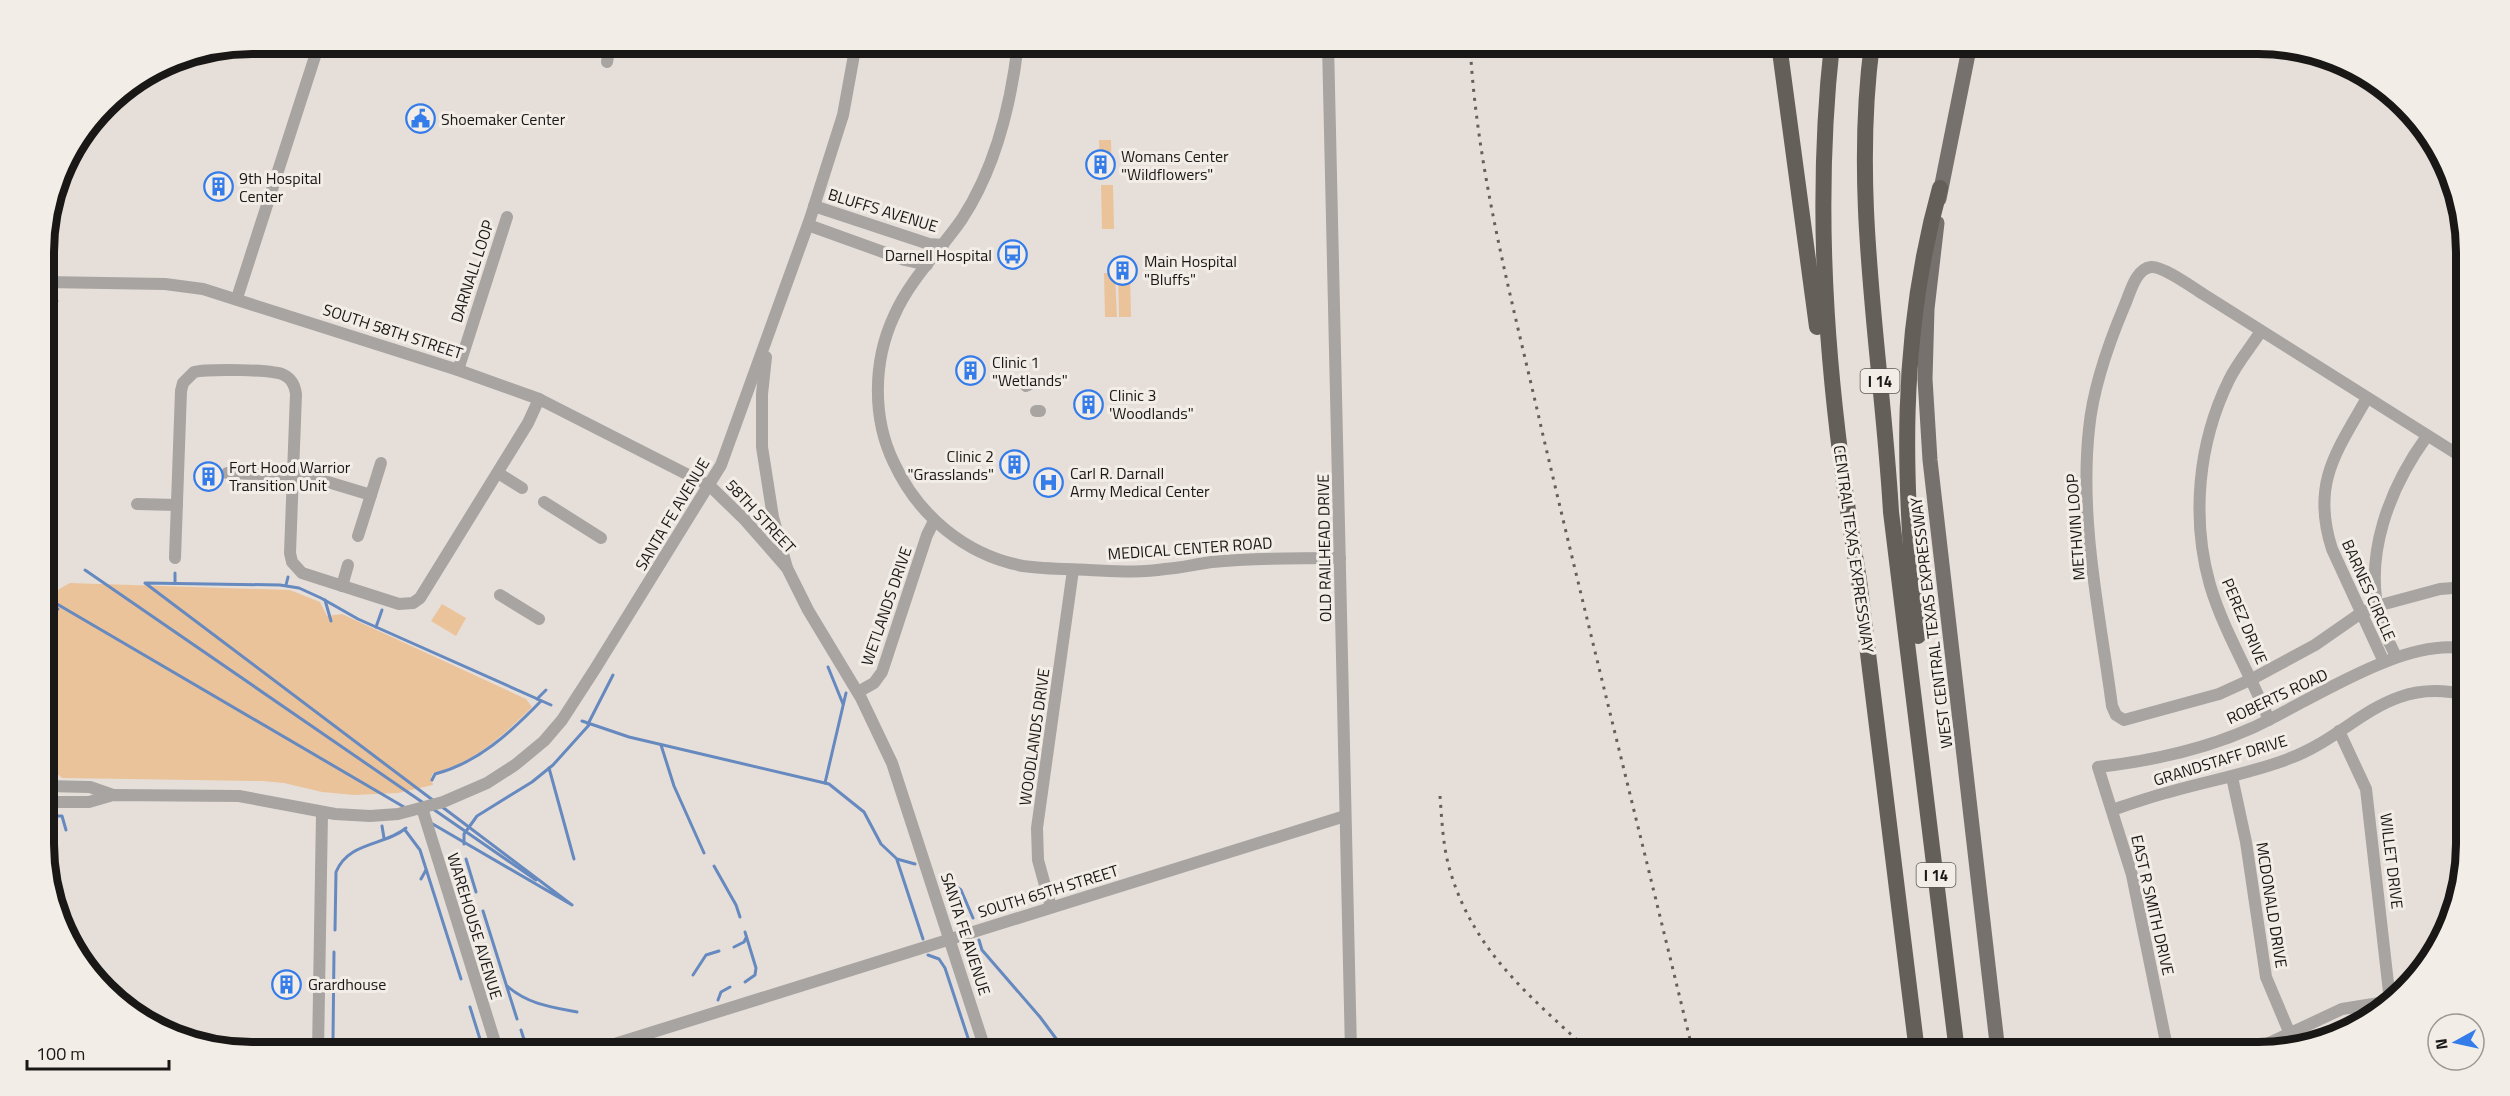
<svg xmlns="http://www.w3.org/2000/svg" width="2510" height="1096" viewBox="0 0 2510 1096" font-family="'Titillium Web',sans-serif">
	<style>
		.green { fill: #ebc39b }
		.lines { fill: none; stroke-linecap: round; stroke-linejoin: round }
		.stream { stroke: #6689bf; stroke-width: 3 }
		.minor { stroke: #a7a4a1; stroke-width: 12 }
		.major { stroke: #76716d; stroke-width: 15 }
		.highway { stroke: #655f5a; stroke-width: 16 }
		.rail { stroke: #63605c; stroke-width: 3; stroke-dasharray: 3 6; stroke-linecap: butt }
		.labels { text-anchor: middle; dominant-baseline: central; stroke-width: 6; stroke-linejoin: round; paint-order: stroke }
		.shield { fill: #f3ede7; stroke: #5b5855; stroke-width: 1.5 }
		.shield-label { font-size: 15px; font-weight: bold; fill: #1a1816 }
		.poi-label { font-size: 16px; fill: #1a1816; stroke: #f3ede7; text-anchor: start }
		.street-label { font-size: 16px; fill: #1a1816; stroke: #f3ede7 }
		.rim { fill: none; stroke: #1a1816; stroke-width: 8 }
	</style>
	<rect width="100%" height="100%" fill="#e6dfd9"/>
	<g class="green">
		<polygon points="1099,140 1111,140 1112,175 1100,175"/>
		<polygon points="1101,185 1113,185 1114,229 1102,229"/>
		<polygon points="1130,272 1131,317 1119,317 1118,273"/>
		<polygon points="1104,273 1115,273 1117,317 1105,317"/>
		<path d="M70 583 290 590 320 602 327 616 342 614 526 699 532 707C505 734 471 765 433 773L431 777 433 785 398 793 354 795 322 792 284 783 262 781 62 778 52 769 48 592 57 593 59 589Z"/>
		<polygon points="442,604 466,618 456,636 431,621"/>
	</g>
	<g class="lines">
		<g class="stream">
			<polyline points="44,300 57,301"/>
			<polyline points="44,405 50,408"/>
			<polyline points="85,570 425,804"/>
			<polyline points="175,573 175,583"/>
			<polyline points="286,585 288,577"/>
			<polyline points="45,597 404,807"/>
			<polyline points="325,600 331,621"/>
			<polyline points="45,609 58,609"/>
			<polyline points="376,627 382,610"/>
			<polyline points="828,667 843,704"/>
			<polyline points="537,699 546,690"/>
			<polyline points="582,721 629,737 829,784 864,812 881,844 897,859 915,864"/>
			<polyline points="588,724 613,675"/>
			<polyline points="661,745 674,786 704,853"/>
			<polyline points="549,768 574,859"/>
			<path d="M432 780 435 774C478 763 511 732 541 701"/>
			<polyline points="825,783 846,693"/>
			<polyline points="434,801 145,583 280,585 299,588 321,598 358,619 551,705"/>
			<polyline points="433,809 536,880"/>
			<polyline points="47,816 62,816 66,830"/>
			<polyline points="431,823 572,905 441,806"/>
			<polyline points="382,826 384,838"/>
			<polyline points="405,830 420,850 461,979"/>
			<polyline points="464,844 464,834 477,816 532,782 553,765 589,725"/>
			<polyline points="466,859 476,892"/>
			<polyline points="897,860 923,939"/>
			<polyline points="714,866 736,905 740,917"/>
			<polyline points="944,877 961,890 973,918"/>
			<polyline points="421,879 426,870"/>
			<polyline points="483,911 517,1019"/>
			<path d="M335 930 336 872C349 841 385 846 406 828"/>
			<polyline points="745,932 756,968 755,975 745,982"/>
			<polyline points="979,940 982,950 1040,1017 1066,1052"/>
			<polyline points="734,947 744,942 746,938"/>
			<polyline points="928,955 939,959 945,968 972,1050"/>
			<polyline points="693,975 706,955 719,951"/>
			<path d="M507 986C528 1004 550 1007 577 1012"/>
			<polyline points="718,1000 721,992 730,987"/>
			<polyline points="470,1007 484,1052"/>
			<polyline points="521,1030 528,1052"/>
			<polyline points="333,1039 334,952"/>
			<polyline points="858,1052 863,1042"/>
		</g>
		<g class="minor">
			<path d="M1018 44C1011 104 996 167 962 219 940 251 910 279 894 316 873 361 872 418 894 463 918 515 965 555 1023 566 1044 569 1067 569 1089 570 1114 571 1140 573 1165 569 1181 568 1196 564 1212 562 1254 558 1298 558 1340 558"/>
			<polyline points="1328,44 1351,1052"/>
			<polyline points="607,62 610,44"/>
			<polyline points="814,206 929,244 943,245"/>
			<polyline points="808,225 905,260 927,265"/>
			<polyline points="44,282 165,284 203,289 458,370 539,399 710,486 745,520 787,568"/>
			<polyline points="237,298 319,44"/>
			<path d="M2261 331C2251 347 2237 363 2229 380 2198 443 2191 518 2210 585 2224 632 2251 675 2269 720"/>
			<polyline points="766,357 762,394 762,447 773,517 787,568 808,610 861,698 892,763 986,1052"/>
			<polyline points="458,370 507,217"/>
			<polyline points="1026,386 1030,384"/>
			<path d="M2367 398C2336 452 2311 484 2332 549L2384 662"/>
			<polyline points="1036,411 1040,411"/>
			<path d="M2465 459 2203 294C2192 287 2163 266 2151 267 2135 269 2130 294 2124 307 2108 345 2093 387 2089 429 2079 521 2100 615 2112 706L2116 715 2124 720 2219 694 2252 679 2315 645 2361 613 2377 606 2440 589 2466 587"/>
			<polyline points="227,473 293,475 318,479 371,495 358,536"/>
			<polyline points="498,473 522,488"/>
			<polyline points="371,495 381,463"/>
			<polyline points="544,502 601,538"/>
			<polyline points="137,504 177,505"/>
			<path d="M175 558 181 391 183 383 194 372C207 369 273 369 284 375 292 379 295 386 296 394L290 553 292 562 302 573 399 604 413 603 420 598 528 423 539 399"/>
			<polyline points="342,586 348,565"/>
			<polyline points="500,595 539,619"/>
			<path d="M2396 657C2391 645 2383 632 2380 619 2363 555 2390 487 2427 436"/>
			<polyline points="858,692 874,683 882,672 927,535 934,521"/>
			<polyline points="2339,731 2366,789 2390,1001"/>
			<polyline points="2232,777 2246,842 2266,977 2290,1034"/>
			<polyline points="45,786 90,787 113,795"/>
			<polyline points="45,802 89,802 113,795 239,796 335,814 370,816 398,814 443,802 487,783 515,765 544,741 562,720 595,669 721,465 810,219 843,115 856,44"/>
			<polyline points="422,808 498,1052"/>
			<path d="M2112 810C2133 803 2153 796 2173 791 2212 780 2251 773 2288 759 2354 735 2385 675 2466 695"/>
			<polyline points="1051,907 1038,860 1037,828 1073,570"/>
			<polyline points="318,1052 322,813"/>
			<polyline points="589,1052 1345,816"/>
			<path d="M2168 1052 2132 875 2098 767C2151 761 2203 750 2252 728 2309 702 2404 636 2466 649"/>
			<polyline points="2250,1052 2342,1009 2392,1001"/>
		</g>
		<g class="major">
			<polyline points="1939,199 1970,44"/>
			<polyline points="1937,223 1927,309 1925,379 1930,460 1998,1052"/>
		</g>
		<g class="highway">
			<polyline points="1779,44 1817,327"/>
			<path d="M1832 44C1812 223 1829 403 1859 580L1917 1052"/>
			<path d="M1872 44C1851 200 1882 356 1891 512L1957 1052"/>
			<path d="M1918 636C1903 482 1898 338 1940 188"/>
		</g>
		<g class="rail">
			<path d="M1470 44C1477 175 1513 303 1542 431 1591 639 1643 845 1693 1052"/>
			<path d="M1440 796C1442 822 1443 849 1451 874 1476 954 1531 997 1590 1052"/>
		</g>
	</g>
	<defs>
		<symbol id="civic-ring" viewBox="-11 -11 22 22"><circle r="9.5" fill="#f3ede7" stroke="#347ce9" stroke-width="1.5"/><path d="M-.6-6.5H3V-4.5H.6V-3L4-1V1h2V6H-6V1h2V-1L-.6-3ZM-1.2 2.5V6h2.4V2.5Z" fill="#347ce9"/></symbol>
		<symbol id="building-ring" viewBox="-11 -11 22 22"><circle r="9.5" fill="#f3ede7" stroke="#347ce9" stroke-width="1.5"/><path d="M-4-6H4V6H1V3H-1V6H-4ZM-2.5-4.3h1.7v1.8h-1.7ZM.8-4.3h1.7v1.8H.8ZM-2.5-1h1.7V.8h-1.7ZM.8-1h1.7V.8H.8Z" fill="#347ce9"/></symbol>
		<symbol id="bus-ring" viewBox="-11 -11 22 22"><circle r="9.5" fill="#f3ede7" stroke="#347ce9" stroke-width="1.5"/><path d="M-5-6H5V4H4V6H2V4H-2V6H-4V4H-5ZM-3.5-4V0h7V-4ZM-3.5 1.2v1.5H-2V1.2ZM2 1.2v1.5H3.5V1.2Z" fill="#347ce9"/></symbol>
		<symbol id="hospital-ring" viewBox="-11 -11 22 22"><circle r="9.5" fill="#f3ede7" stroke="#347ce9" stroke-width="1.5"/><path d="M-5-5h3v3.5h4V-5h3V5h-3V1.5h-4V5h-3Z" fill="#347ce9"/></symbol>
	</defs>
	<g fill-rule="evenodd">
		<use href="#civic-ring" x="404" y="102" width="33" height="33"/>
		<use href="#building-ring" x="1084" y="148" width="33" height="33"/>
		<use href="#building-ring" x="202" y="170" width="33" height="33"/>
		<use href="#bus-ring" x="996" y="238" width="33" height="33"/>
		<use href="#building-ring" x="1106" y="254" width="33" height="33"/>
		<use href="#building-ring" x="954" y="354" width="33" height="33"/>
		<use href="#building-ring" x="1072" y="388" width="33" height="33"/>
		<use href="#building-ring" x="998" y="448" width="33" height="33"/>
		<use href="#building-ring" x="192" y="460" width="33" height="33"/>
		<use href="#hospital-ring" x="1032" y="466" width="33" height="33"/>
		<use href="#building-ring" x="270" y="968" width="33" height="33"/>
	</g>
	<g class="labels">
		<g class="shield">
			<rect x="1860.5" y="369" width="39" height="24" rx="4.5"/>
			<rect x="1916.5" y="863" width="39" height="24" rx="4.5"/>
		</g>
		<g class="shield-label">
			<text x="1880" y="381">I 14</text>
			<text x="1936" y="875">I 14</text>
		</g>
		<g class="poi-label">
			<text x="441" y="119">Shoemaker Center</text>
			<text x="1121" y="156">Womans Center<tspan x="1121" dy="18">"Wildflowers"</tspan></text>
			<text x="239" y="178">9th Hospital<tspan x="239" dy="18">Center</tspan></text>
			<text x="992" y="255" text-anchor="end">Darnell Hospital</text>
			<text x="1144" y="261">Main Hospital<tspan x="1144" dy="18">"Bluffs"</tspan></text>
			<text x="992" y="362">Clinic 1<tspan x="992" dy="18">"Wetlands"</tspan></text>
			<text x="1109" y="395">Clinic 3<tspan x="1109" dy="18">'Woodlands"</tspan></text>
			<text x="994" y="456" text-anchor="end">Clinic 2<tspan x="994" dy="18">"Grasslands"</tspan></text>
			<text x="229" y="467">Fort Hood Warrior<tspan x="229" dy="18">Transition Unit</tspan></text>
			<text x="1070" y="473">Carl R. Darnall<tspan x="1070" dy="18">Army Medical Center</tspan></text>
			<text x="308" y="984">Grardhouse</text>
		</g>
		<g class="street-label">
			<text transform="translate(883 210) rotate(17)">BLUFFS AVENUE</text>
			<text transform="translate(472 271) rotate(-72)">DARNALL LOOP</text>
			<text transform="translate(393 331) rotate(18)">SOUTH 58TH STREET</text>
			<text transform="translate(672 514) rotate(-59)">SANTA FE AVENUE</text>
			<text transform="translate(761 516) rotate(47)">58TH STREET</text>
			<text transform="translate(2075 527) rotate(-94)">METHVIN LOOP</text>
			<text transform="translate(1190 548) rotate(-4)">MEDICAL CENTER ROAD</text>
			<text transform="translate(1324 548) rotate(-91)">OLD RAILHEAD DRIVE</text>
			<text transform="translate(1854 549) rotate(82)">CENTRAL TEXAS EXPRESSWAY</text>
			<text transform="translate(2369 590) rotate(66)">BARNES CIRCLE</text>
			<text transform="translate(886 606) rotate(-71)">WETLANDS DRIVE</text>
			<text transform="translate(2245 621) rotate(67)">PEREZ DRIVE</text>
			<text transform="translate(1931 623) rotate(-97)">WEST CENTRAL TEXAS EXPRESSWAY</text>
			<text transform="translate(2277 696) rotate(-25)">ROBERTS ROAD</text>
			<text transform="translate(1034 737) rotate(-82)">WOODLANDS DRIVE</text>
			<text transform="translate(2220 760) rotate(-17)">GRANDSTAFF DRIVE</text>
			<text transform="translate(2392 861) rotate(83)">WILLET DRIVE</text>
			<text transform="translate(1048 891) rotate(-17)">SOUTH 65TH STREET</text>
			<text transform="translate(2153 905) rotate(77)">EAST R SMITH DRIVE</text>
			<text transform="translate(2272 905) rotate(81)">MCDONALD DRIVE</text>
			<text transform="translate(475 926) rotate(73)">WAREHOUSE AVENUE</text>
			<text transform="translate(966 934) rotate(72)">SANTA FE AVENUE</text>
		</g>
	</g>
	<path d="M0 0H2510V1096H0ZM252 54H2258A198 198 0 0 1 2456 252V844A198 198 0 0 1 2258 1042H252A198 198 0 0 1 54 844V252A198 198 0 0 1 252 54Z" fill="#f3ede7" fill-rule="evenodd"/>
	<path class="rim" d="M252 54H2258A198 198 0 0 1 2456 252V844A198 198 0 0 1 2258 1042H252A198 198 0 0 1 54 844V252A198 198 0 0 1 252 54Z"/>
	<g transform="translate(2456 1042) rotate(262)"><circle r="28" fill="#f3ede7" stroke="#9c9893" stroke-width="1.5"/>
	<path d="M0-4.5L10 22L0 15L-10 22Z" fill="#347ce9"/>
	<text y="-9" font-size="16" font-weight="bold" text-anchor="middle" fill="#1a1816">N</text>
	</g>
	<path d="M27 1060v9h142v-9" fill="none" stroke="#1a1816" stroke-width="3"/>
	<text x="36" y="1060" font-size="18" fill="#1a1816" stroke="#f3ede7" stroke-width="4.5" paint-order="stroke">100 m</text>
</svg>
